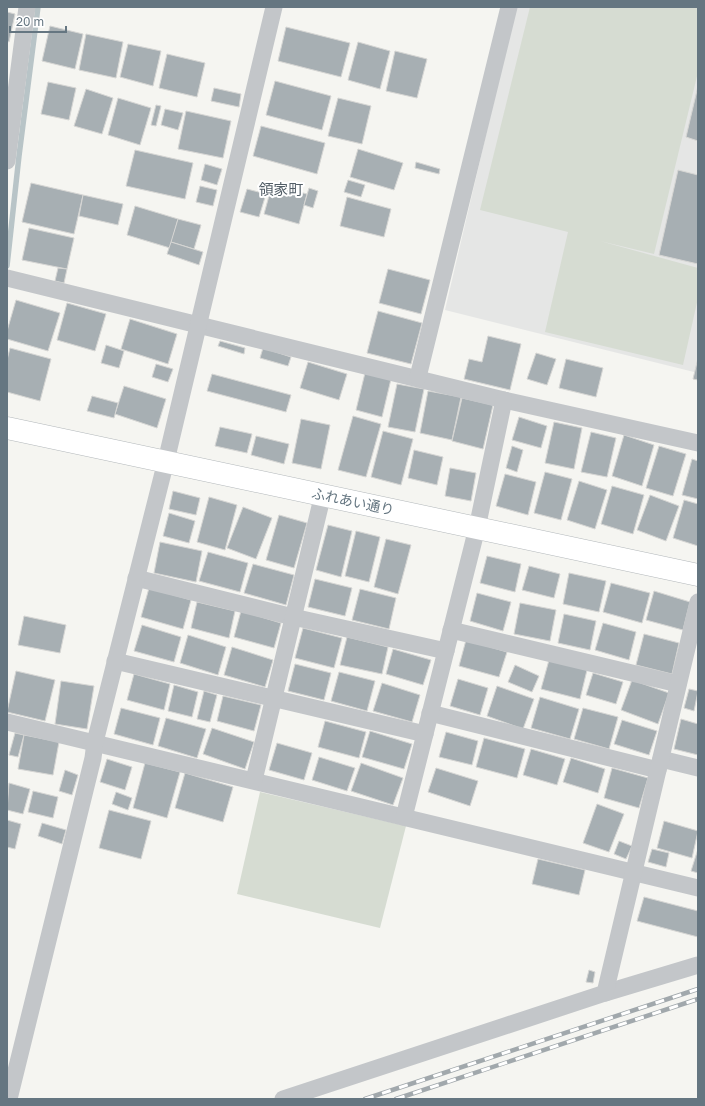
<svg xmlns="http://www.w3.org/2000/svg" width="705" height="1106" viewBox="0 0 705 1106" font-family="'Golos Text','Noto Sans JP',sans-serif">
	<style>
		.built { fill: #e5e6e5 }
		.green { fill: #d6dcd2 }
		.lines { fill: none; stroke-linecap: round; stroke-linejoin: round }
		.stream { stroke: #b8c4c7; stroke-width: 5.5 }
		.building { fill: #a7afb3; stroke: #d6d6d4 }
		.secondary-casing { stroke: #b3b8bb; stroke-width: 23 }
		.street { stroke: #c3c6c9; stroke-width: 17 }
		.secondary { stroke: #fff; stroke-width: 22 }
		.rail-casing { stroke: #a1a8ac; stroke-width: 4.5 }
		.rail { stroke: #fff; stroke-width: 3; stroke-dasharray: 9; stroke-linecap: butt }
		.labels { text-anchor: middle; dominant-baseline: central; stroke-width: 4; stroke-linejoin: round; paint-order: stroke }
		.street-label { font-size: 14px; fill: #657681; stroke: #fff }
		.neighbourhood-label { font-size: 15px; fill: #525e67; stroke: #fff }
	</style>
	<rect width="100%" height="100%" fill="#f5f5f1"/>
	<polygon class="built" points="516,7 698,7 698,373 445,310"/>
	<g class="green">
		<polygon points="530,7 698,7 698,72 654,254 600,241 698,268 698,298 683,365 545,332 568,232 480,210"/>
		<polygon points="260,792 406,826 380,928 237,894"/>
	</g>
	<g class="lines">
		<polyline class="stream" points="7,266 19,156 38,7"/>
	</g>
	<g class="building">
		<polygon points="7,12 15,14 9,42 7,41"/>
		<polygon points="50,26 83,34 75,69 42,61"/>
		<polygon points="286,27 350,43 341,77 278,61"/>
		<polygon points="86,34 123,42 116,78 79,70"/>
		<polygon points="358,42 390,51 380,89 348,80"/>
		<polygon points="128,44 161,51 153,86 120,77"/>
		<polygon points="395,51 427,59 417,98 386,91"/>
		<polygon points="167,54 205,63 197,97 159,88"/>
		<polygon points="275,81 331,96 322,130 266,115"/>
		<polygon points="48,82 76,88 69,120 41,114"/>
		<polygon points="698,86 698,141 686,137"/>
		<polygon points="214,88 241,94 239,107 211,101"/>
		<polygon points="86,89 113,98 102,134 74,126"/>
		<polygon points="118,98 151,108 140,145 108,135"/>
		<polygon points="338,98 371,106 362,144 328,136"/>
		<polygon points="156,105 161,106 156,126 151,125"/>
		<polygon points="165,109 183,113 178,130 161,125"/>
		<polygon points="186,111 231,121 223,158 178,149"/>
		<polygon points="261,126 325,143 317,174 253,156"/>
		<polygon points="358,149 403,163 394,190 350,177"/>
		<polygon points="135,150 193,163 185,199 126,186"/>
		<polygon points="416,162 440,169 439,174 415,168"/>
		<polygon points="205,164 222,169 217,185 201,180"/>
		<polygon points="678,170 698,175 698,264 659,255"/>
		<polygon points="348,180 365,185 361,197 344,192"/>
		<polygon points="31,183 83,195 74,234 22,222"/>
		<polygon points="272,185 307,194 299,224 264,214"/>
		<polygon points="200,186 217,190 213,206 196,202"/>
		<polygon points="309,188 318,191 313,208 304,205"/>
		<polygon points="247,189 266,194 259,217 240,212"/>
		<polygon points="83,195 123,204 118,225 79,216"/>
		<polygon points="347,197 391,209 384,237 340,226"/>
		<polygon points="135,206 178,219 170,248 127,235"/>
		<polygon points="178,219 201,225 194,249 171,242"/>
		<polygon points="29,228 74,238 67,269 22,260"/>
		<polygon points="171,242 203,252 199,265 167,254"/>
		<polygon points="58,268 67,269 64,283 55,281"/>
		<polygon points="388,269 430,280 421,314 379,303"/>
		<polygon points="16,300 60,313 48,351 7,339 7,331"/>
		<polygon points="67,303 106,314 95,351 57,340"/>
		<polygon points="378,311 422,323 411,364 367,353"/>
		<polygon points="130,319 177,334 168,364 121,349"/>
		<polygon points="488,336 521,344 510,390 464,379 469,359 482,362"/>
		<polygon points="220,341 245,348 244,354 218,346"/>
		<polygon points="106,345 124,351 119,368 101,363"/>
		<polygon points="10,348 51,359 40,401 7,392 7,360"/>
		<polygon points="263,348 291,357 288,366 260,358"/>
		<polygon points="536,353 556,359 547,385 527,379"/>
		<polygon points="698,358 698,380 693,379"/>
		<polygon points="566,359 603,368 596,397 559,388"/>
		<polygon points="308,362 347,374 339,400 300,388"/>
		<polygon points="156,364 173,369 168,382 152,377"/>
		<polygon points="365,373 391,379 382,417 356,410"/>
		<polygon points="212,374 291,395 286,412 207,391"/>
		<polygon points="397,384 424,389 415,432 388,427"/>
		<polygon points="124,386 166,399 157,428 115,414"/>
		<polygon points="428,391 461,397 452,440 420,433"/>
		<polygon points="92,396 118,403 114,418 87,411"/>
		<polygon points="462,398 493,405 483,449 452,441"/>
		<polygon points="353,416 381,424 366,477 338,470"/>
		<polygon points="519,417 547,426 541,448 512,440"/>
		<polygon points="301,419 330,425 321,469 292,463"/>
		<polygon points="554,422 582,428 574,469 545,463"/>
		<polygon points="220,427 252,434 247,453 215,446"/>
		<polygon points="383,431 413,439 401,485 371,477"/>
		<polygon points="591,432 616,438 607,477 581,472"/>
		<polygon points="624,435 654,445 642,486 612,476"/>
		<polygon points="256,436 289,444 284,464 251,455"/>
		<polygon points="512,446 523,450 517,472 506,468"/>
		<polygon points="659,446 686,454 673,496 646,488"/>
		<polygon points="414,450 443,457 437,485 408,478"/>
		<polygon points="692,459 698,461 698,499 682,495"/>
		<polygon points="450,468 476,473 471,501 445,496"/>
		<polygon points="545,472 572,479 561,520 534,513"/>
		<polygon points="505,474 536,482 528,515 496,506"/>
		<polygon points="579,481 607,490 595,529 567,520"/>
		<polygon points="612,486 644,495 633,534 601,524"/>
		<polygon points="173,491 200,498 196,515 169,509"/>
		<polygon points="650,495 679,506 666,541 637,530"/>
		<polygon points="209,497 237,505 225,550 197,542"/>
		<polygon points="684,500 698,504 698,546 673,538"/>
		<polygon points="243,507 272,518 256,559 227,548"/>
		<polygon points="169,513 195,521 189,543 163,536"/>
		<polygon points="279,515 307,523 294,568 266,560"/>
		<polygon points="328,525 352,531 341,577 316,570"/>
		<polygon points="356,531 380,537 369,582 345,576"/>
		<polygon points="386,539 411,545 398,594 374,587"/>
		<polygon points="160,542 202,551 196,582 154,573"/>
		<polygon points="208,552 248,563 240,592 199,581"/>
		<polygon points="487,556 521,564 515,592 480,583"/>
		<polygon points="253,564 294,575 286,605 244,593"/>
		<polygon points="529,566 560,574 554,598 522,590"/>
		<polygon points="569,573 606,581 599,612 563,604"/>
		<polygon points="315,579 352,588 345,616 308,607"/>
		<polygon points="611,583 650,593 642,623 603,612"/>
		<polygon points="149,588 191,600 183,629 141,617"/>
		<polygon points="360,589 396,598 389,629 352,620"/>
		<polygon points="654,591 690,602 683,630 646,620"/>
		<polygon points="477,593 511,602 503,631 470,621"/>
		<polygon points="197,602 235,611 229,638 191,628"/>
		<polygon points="520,603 556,610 550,641 514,634"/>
		<polygon points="241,611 281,623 274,648 234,637"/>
		<polygon points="564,614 596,621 590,650 558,643"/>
		<polygon points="24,616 66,625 60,653 18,645"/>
		<polygon points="603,623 636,632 629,660 595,650"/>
		<polygon points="142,625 181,637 174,662 134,651"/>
		<polygon points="303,628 342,638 334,668 295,658"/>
		<polygon points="644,634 679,643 672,674 636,665"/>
		<polygon points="188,635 226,647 218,675 180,663"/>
		<polygon points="347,637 388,647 382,674 340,665"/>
		<polygon points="466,640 507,652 499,677 459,666"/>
		<polygon points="232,647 273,660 265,687 224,675"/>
		<polygon points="393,649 431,660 423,685 386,674"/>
		<polygon points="549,660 587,670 580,699 541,689"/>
		<polygon points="295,664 331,673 324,700 288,691"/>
		<polygon points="515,665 539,676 532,692 508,682"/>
		<polygon points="16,671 55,680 45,721 7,712"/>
		<polygon points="339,672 375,681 367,711 331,701"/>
		<polygon points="593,673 623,682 616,704 586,695"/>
		<polygon points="134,674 170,684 164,710 127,700"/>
		<polygon points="458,679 488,688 480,715 450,706"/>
		<polygon points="632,680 669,693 658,724 621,710"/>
		<polygon points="61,681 94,686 87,729 55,724"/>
		<polygon points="382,683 420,695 412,722 373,711"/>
		<polygon points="174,685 198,692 192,717 168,711"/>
		<polygon points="497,686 534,699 523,729 487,716"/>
		<polygon points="689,689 698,691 694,711 684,708"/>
		<polygon points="204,691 217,695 210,722 197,719"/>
		<polygon points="223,696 261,705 254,731 217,721"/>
		<polygon points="540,697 579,709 570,739 531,728"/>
		<polygon points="121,708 160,718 153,745 114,734"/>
		<polygon points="583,708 618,717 609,749 574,739"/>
		<polygon points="166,718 206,729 197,758 158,746"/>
		<polygon points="681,719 698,724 698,755 674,749"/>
		<polygon points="622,720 657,731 649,755 614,744"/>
		<polygon points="325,721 366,732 359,758 318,747"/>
		<polygon points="212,728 254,742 245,769 203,754"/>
		<polygon points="370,731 412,744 404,769 362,757"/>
		<polygon points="446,732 478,741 472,765 439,757"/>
		<polygon points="15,733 24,735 18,757 9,755"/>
		<polygon points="24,735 59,742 53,775 18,769"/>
		<polygon points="484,738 525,749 517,778 476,767"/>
		<polygon points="277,743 312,753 304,780 269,770"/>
		<polygon points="531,749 565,759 557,785 523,775"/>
		<polygon points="319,757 355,768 347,791 312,780"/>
		<polygon points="571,758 605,769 598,793 563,782"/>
		<polygon points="107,759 132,767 125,790 100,782"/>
		<polygon points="145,763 180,772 167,818 133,808"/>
		<polygon points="361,763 403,778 393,805 351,791"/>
		<polygon points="436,768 478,781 470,806 428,792"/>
		<polygon points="612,768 648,778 639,808 604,798"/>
		<polygon points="65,770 78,775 72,795 59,791"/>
		<polygon points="185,773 233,787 223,822 175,808"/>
		<polygon points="9,783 30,789 23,814 7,810"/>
		<polygon points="33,791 58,797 53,818 28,812"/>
		<polygon points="116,792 132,798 128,810 112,804"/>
		<polygon points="597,804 624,814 609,852 583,843"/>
		<polygon points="109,810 151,821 141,859 99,848"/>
		<polygon points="7,820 21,824 15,849 7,847"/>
		<polygon points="664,821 698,831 692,858 657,848"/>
		<polygon points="42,823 66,830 62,844 38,836"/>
		<polygon points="619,841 632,846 626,859 614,854"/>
		<polygon points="652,849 669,853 666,867 648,862"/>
		<polygon points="698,849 698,873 691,871"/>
		<polygon points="538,859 585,870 579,895 532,884"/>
		<polygon points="644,897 698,911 698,937 637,921"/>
		<polygon points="589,970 595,972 593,983 586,982"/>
	</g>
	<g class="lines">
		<defs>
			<polyline id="secondary" points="7,428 698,575"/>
		</defs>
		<use href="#secondary" class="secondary-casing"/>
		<g class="street">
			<polyline points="7,161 27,7"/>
			<polyline points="7,278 504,400 698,443"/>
			<polyline points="418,377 509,7"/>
			<polyline points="136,578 293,617 446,651"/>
			<polyline points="451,630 678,684"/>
			<polyline points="115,661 425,734"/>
			<polyline points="430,713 658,770"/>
			<polyline points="7,722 698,888"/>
			<polyline points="661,759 698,768"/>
			<polyline points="254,780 323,494"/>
			<polyline points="404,817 477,528 504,400"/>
			<polyline points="605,993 698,965"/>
			<polyline points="9,1099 93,758 95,742 166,461 274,7"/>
			<polyline points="283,1099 605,993 698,602"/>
		</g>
		<use href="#secondary" class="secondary"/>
		<defs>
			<g id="rail">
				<polyline points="365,1099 698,989"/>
				<polyline points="396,1099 698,999"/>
			</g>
		</defs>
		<use href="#rail" class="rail-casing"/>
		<use href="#rail" class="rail"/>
	</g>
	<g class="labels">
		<g class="street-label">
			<text transform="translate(353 501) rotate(12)">ふれあい通り</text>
		</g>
		<g class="neighbourhood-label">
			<text x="281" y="189">領家町</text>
		</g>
	</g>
	<rect width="705" height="1106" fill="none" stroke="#657681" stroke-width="16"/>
	<path d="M10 26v6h56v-6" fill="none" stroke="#657681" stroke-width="2"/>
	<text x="16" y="26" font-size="12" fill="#657681" stroke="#ffffff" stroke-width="3" paint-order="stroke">20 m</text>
</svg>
